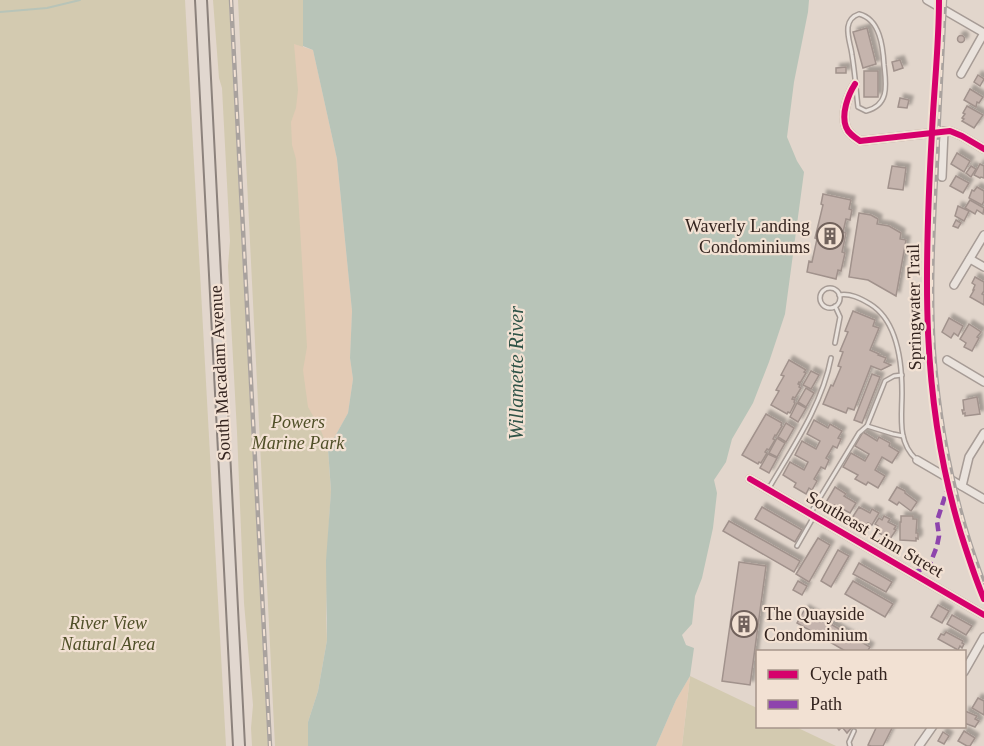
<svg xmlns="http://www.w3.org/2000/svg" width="984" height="746" viewBox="0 0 984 746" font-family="'Times New Roman',serif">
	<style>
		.green { fill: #d3cab0 }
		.sand { fill: #e3cbb5 }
		.water { fill: #b8c4b8 }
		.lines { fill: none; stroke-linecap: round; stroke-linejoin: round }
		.stream { stroke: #b8c4b8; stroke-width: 2 }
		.building { fill: #c5b4ad; stroke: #a1928c; stroke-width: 1.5; filter: url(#shadow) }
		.service-casing { stroke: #a79c96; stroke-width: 6 }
		.minor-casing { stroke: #a79c96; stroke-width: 10 }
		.primary-casing { stroke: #8c827c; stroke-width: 14 }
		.service { stroke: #eae3dd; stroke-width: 3 }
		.minor { stroke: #eae3dd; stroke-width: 7 }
		.primary { stroke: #e1d7cf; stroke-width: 10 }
		.rail-casing { stroke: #a9a29e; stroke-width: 4.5 }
		.rail { stroke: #f2e1d3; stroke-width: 2; stroke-dasharray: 7; stroke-linecap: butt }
		.quiet { stroke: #8e44ad; stroke-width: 4.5; stroke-dasharray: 9 4.5; stroke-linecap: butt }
		.cycleway-casing { stroke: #f2e1d3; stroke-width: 10 }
		.cycleway { stroke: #d6006c; stroke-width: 6 }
		.labels { text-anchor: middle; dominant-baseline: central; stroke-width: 4.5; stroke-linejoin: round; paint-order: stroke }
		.poi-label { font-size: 18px; fill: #34241f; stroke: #f2e1d3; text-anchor: end }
		.street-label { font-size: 18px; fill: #34241f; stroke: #f2e1d3 }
		.park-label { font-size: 18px; font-style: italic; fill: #4f4f27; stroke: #f2e1d3 }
		.water-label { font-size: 20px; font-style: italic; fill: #2f5347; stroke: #f2e1d3 }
	</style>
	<defs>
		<filter id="shadow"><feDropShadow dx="4" dy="-4" stdDeviation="1.5" flood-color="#0004"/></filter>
	</defs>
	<rect width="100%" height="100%" fill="#e2d6cc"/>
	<g class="green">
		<polygon points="0,0 185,0 226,746 0,746"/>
		<polygon points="213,0 229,0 268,746 252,746 251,728 253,705 244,603 237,432 228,266 230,241 222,88 219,78"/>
		<polygon points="238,0 303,0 303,46 336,434 328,449 331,492 329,521 326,618 327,640 318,691 308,722 308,746 275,746"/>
		<polygon points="690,676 757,708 758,726 796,727 836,746 682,746"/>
	</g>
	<g class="sand">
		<polygon points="294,44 313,50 337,159 352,311 350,358 353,379 348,413 328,449 320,428 308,407 303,370 307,347 296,159 292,145 291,122 296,108 298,90"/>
		<polygon points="690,676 682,746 656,746 676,700"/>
	</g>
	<polygon class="water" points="303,0 809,0 808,12 794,82 787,137 797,161 804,172 785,314 769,362 753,403 732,439 726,462 714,480 717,493 713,528 702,578 695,596 692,624 682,635 686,645 694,648 690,676 676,700 656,746 308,746 308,722 318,691 327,640 326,561 331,491 328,449 348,413 353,379 350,358 352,311 337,159 313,50 303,46"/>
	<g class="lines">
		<polyline class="stream" points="0,12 47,8 80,0"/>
	</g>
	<g class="building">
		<polygon points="867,28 876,64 863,68 853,32"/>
		<circle cx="961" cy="39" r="3.5"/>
		<polygon points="900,60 903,68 894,71 892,62"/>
		<polygon points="846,67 846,73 836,73 836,68"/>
		<rect x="864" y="71" width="14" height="26"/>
		<polygon points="978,75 984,79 980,86 974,82"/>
		<polygon points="970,89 983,97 979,103 977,102 976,107 964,100"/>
		<polygon points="900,98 909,100 907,108 898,107"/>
		<polygon points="967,106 983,115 974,128 962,121 964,119 962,118 965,114 963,113"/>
		<polygon points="957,153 970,161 964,172 951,164"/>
		<polygon points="980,164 984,166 984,178 981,177 980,178 974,175"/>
		<polygon points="892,166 906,168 903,190 888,188"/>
		<polygon points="971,166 976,169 971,177 966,173"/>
		<polygon points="956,176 969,183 963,193 950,186"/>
		<polygon points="977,187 984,191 984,201 982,205 969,198 972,190 974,191"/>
		<polygon points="823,194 851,200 849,209 852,210 850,220 846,219 843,232 846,233 842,252 845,253 841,271 838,270 836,279 807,272 809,261 812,262 817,239 815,238 823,205 821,204"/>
		<polygon points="970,200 984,208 983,214 977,210 975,214 965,208"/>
		<polygon points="958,206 969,211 964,221 955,216"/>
		<polygon points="859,213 871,215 878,219 877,224 889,226 901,233 900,239 906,240 896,296 868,280 849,277"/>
		<polygon points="956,220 961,223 958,228 953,226"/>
		<polygon points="975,277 984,282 984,291 982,294 984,295 984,305 970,297 974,290 973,290 975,285 972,283"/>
		<polygon points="853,311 875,320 873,326 879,328 870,350 879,354 878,355 886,358 884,362 891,365 881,370 871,366 854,410 848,408 846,413 823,404 831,385 833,386 841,367 838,366 843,352 840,351 848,332 845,331"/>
		<polygon points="949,318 963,326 958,336 954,333 951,338 942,332"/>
		<polygon points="969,324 981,332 977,337 979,338 972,351 964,347 966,343 960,339"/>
		<polygon points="789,360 806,370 804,372 806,373 800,383 799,382 798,384 800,385 799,387 801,388 795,398 793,397 792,399 795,400 794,402 795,403 790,413 788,412 787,414 771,405 779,391 776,390 784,376 781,375"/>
		<polygon points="811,371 819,375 811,389 803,385"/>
		<polygon points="872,374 880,377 862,423 854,420"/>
		<polygon points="806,388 814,393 806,407 798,402"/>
		<polygon points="977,397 980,414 965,416 965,413 963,414 962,410 964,410 963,400"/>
		<polygon points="797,403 806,408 798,422 790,417"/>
		<polygon points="766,414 782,423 781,425 782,426 776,436 775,435 773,439 775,440 769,450 767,449 765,452 767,453 761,463 759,462 758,464 742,455"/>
		<polygon points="814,420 828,428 830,424 842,431 838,438 841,439 837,448 833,446 826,458 829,460 825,469 821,467 814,479 817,481 812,490 809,488 806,494 794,487 796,483 783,475 790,462 804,470 808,462 795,455 802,441 816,449 820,441 807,434"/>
		<polygon points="786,423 794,428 786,442 778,437"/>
		<polygon points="863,432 877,441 879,437 890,443 889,446 899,452 892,463 882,457 875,470 885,476 878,488 868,482 866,485 855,479 858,475 843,467 851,453 865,461 869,454 855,446"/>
		<polygon points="777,438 785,443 777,457 769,453"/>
		<polygon points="768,454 777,458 769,473 760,468"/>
		<polygon points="835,487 846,494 844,496 856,503 850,513 835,505 833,509 825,504"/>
		<polygon points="897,487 905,491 905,493 917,502 911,511 899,502 897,505 889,500"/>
		<polygon points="762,507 802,530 795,542 755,519"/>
		<polygon points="859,507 870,513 872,509 879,513 872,525 868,523 866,525 852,518"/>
		<polygon points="884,516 890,519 888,522 896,526 894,529 896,530 890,539 875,531 878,526 875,524 879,518 882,520"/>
		<polygon points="901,516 913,516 913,519 917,519 916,533 918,533 918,539 916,538 916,541 900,540 900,522 901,522"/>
		<polygon points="729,521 800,561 794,572 723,531"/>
		<polygon points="818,538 830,545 809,582 796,574"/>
		<polygon points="838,550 849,556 831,587 821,581"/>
		<polygon points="739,562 766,566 750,685 722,681"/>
		<polygon points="859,563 892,582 886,592 853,574"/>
		<polygon points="798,581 807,586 802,595 793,590"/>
		<polygon points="853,581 893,604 885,617 845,594"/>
		<polygon points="938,605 949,611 942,623 931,617"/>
		<polygon points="805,609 870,647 867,652 847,652 797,623"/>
		<polygon points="952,615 972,626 966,635 947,624"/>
		<polygon points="946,632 963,641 962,643 964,644 962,648 960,646 958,650 938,639 941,634 944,635"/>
		<polygon points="978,698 984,701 984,715 972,708"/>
		<polygon points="965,711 977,716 975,719 979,721 975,727 964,723"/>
		<polygon points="836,726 853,726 847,733 842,727 839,730"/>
		<polygon points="877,726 889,726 892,728 883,746 871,746 868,745"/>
		<polygon points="964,731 975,738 970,746 967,746 958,741"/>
		<polygon points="943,732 949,736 944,744 938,741"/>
	</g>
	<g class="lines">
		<defs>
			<g id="service">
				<path d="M859 14C880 19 883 47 884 65 886 84 890 105 866 111L858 107C856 90 855 73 852 55 851 46 847 37 848 27 849 20 853 16 859 14Z"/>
				<circle cx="830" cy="298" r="10"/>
				<path d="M839 295C850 293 860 298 870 304 898 321 902 363 902 393 902 416 897 442 916 459"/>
				<polyline points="835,343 840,317 835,306"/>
				<polyline points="867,426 893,434 903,436"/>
				<path d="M769 488C793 447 822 405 831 358"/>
				<polyline points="810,514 859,433 867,426 885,381 894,376 902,375"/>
				<polyline points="797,546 813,518"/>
				<polyline points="850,746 849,742 854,731"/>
			</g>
			<g id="minor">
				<polyline points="927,0 984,33"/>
				<polyline points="961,74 984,33"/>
				<path d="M855 84C848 95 841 114 846 127 848 133 854 137 860 141L950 131 962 136 984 149"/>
				<polyline points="942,177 944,131"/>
				<polyline points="970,259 984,267"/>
				<polyline points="954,285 984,235"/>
				<polyline points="947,360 984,382"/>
				<polyline points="917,460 984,499"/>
				<polyline points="750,479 984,615"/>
				<polyline points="962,486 969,457 984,433"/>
				<polyline points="964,672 984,637"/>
				<polyline points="919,746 933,726"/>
			</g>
			<polyline id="primary" points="201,0 239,746"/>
		</defs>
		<use href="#service" class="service-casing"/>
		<use href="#minor" class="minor-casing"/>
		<use href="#primary" class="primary-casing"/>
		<use href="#service" class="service"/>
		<use href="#minor" class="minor"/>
		<use href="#primary" class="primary"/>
		<defs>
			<g id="rail">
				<polyline points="231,0 270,746"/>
				<path d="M945 0C942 59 939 118 936 177 933 236 930 294 934 353 940 431 956 510 984 583"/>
			</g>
		</defs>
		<use href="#rail" class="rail-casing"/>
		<use href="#rail" class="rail"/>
		<polyline class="quiet" points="913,574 930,564 937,546 939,536 937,521 947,490"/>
		<defs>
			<g id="cycleway">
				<path d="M939 0C939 44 934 88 932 132 924 270 920 400 961 534 968 556 975 578 984 599"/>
				<path d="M855 84C848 95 841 114 846 127 848 133 854 137 860 141L950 131 962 136 984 149"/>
				<polyline points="750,479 984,615"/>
			</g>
		</defs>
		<use href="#cycleway" class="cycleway-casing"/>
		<use href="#cycleway" class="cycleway"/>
	</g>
	<defs>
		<symbol id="building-ring" viewBox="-11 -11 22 22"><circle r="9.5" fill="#f2e1d3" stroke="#71625c" stroke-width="1.5"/><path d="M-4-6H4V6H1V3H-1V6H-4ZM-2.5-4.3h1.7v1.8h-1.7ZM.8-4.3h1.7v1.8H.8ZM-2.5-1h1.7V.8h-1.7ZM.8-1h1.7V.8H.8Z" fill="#71625c"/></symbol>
	</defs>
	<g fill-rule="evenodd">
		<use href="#building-ring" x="815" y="221" width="30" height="30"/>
		<use href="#building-ring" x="729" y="609" width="30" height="30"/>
	</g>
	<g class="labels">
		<g class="poi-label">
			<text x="810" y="226">Waverly Landing<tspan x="810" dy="21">Condominiums</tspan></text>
			<text x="764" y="614" text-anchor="start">The Quayside<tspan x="764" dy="21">Condominium</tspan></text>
		</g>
		<g class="street-label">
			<text transform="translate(914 307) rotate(-91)">Springwater Trail</text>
			<text transform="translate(220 373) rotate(-93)">South Macadam Avenue</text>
			<text transform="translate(875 534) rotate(30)">Southeast Linn Street</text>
		</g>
		<g class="park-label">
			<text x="298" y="422">Powers<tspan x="298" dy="21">Marine Park</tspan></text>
			<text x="108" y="623">River View<tspan x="108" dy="21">Natural Area</tspan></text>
		</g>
		<g class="water-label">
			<text transform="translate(516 373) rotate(-90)">Willamette River</text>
		</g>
	</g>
	<rect x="756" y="650" width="210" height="78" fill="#f2e1d3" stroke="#a6958b" stroke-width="1.5"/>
	<rect x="768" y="670" width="30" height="9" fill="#d6006c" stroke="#a6958b" stroke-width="1.5"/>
	<text x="810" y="680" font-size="18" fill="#34241f">Cycle path</text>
	<rect x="768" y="700" width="30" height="9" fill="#8e44ad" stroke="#a6958b" stroke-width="1.5"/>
	<text x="810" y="710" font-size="18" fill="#34241f">Path</text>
</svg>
